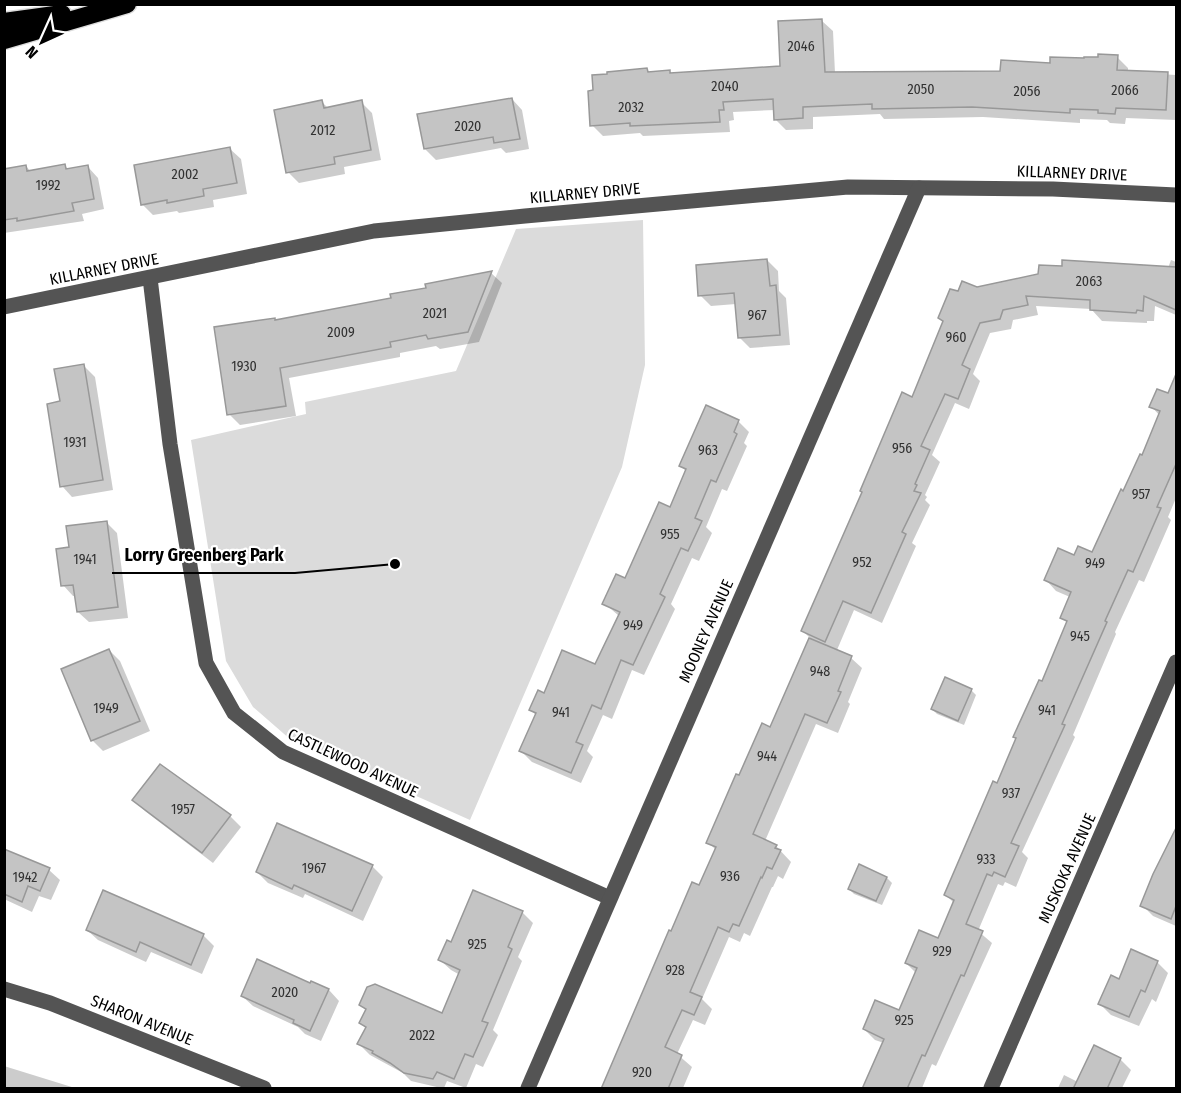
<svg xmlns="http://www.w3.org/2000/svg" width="1181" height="1093" viewBox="0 0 1181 1093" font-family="'Fira Sans Condensed',sans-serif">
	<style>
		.green { fill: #dbdbdb }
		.shadow { fill: #0003 }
		.building { fill: #c4c4c4; stroke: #989898; stroke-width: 1.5 }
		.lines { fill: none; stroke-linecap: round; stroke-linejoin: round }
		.highway-casing { stroke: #dbdbdb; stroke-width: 21 }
		.minor { stroke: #545454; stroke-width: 15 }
		.highway { stroke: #000; stroke-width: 18 }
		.labels { text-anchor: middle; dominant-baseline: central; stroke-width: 4.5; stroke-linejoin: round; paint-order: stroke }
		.number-label { font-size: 14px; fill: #313131 }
		.street-label { font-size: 16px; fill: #000; stroke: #fff }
		.leader { fill: none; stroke: #000; stroke-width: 2 }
		.callout-dot { fill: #000; stroke: #fff; stroke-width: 2 }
		.callout-label { font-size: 18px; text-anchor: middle; font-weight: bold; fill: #000; stroke: #fff; stroke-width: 4.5; stroke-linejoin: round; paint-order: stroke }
	</style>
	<rect width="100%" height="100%" fill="#fff"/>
	<polygon class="green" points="643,220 645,365 622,467 470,820 291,740 253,707 226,661 191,440 306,414 305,402 456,371 516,229"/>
	<g class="shadow">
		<polygon points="822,21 833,31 835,73 1002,72 1117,57 1128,68 1128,72 1176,75 1176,120 1126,118 1125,124 1110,123 1107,120 1080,119 1080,123 983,117 884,119 880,114 813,117 813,129 786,130 775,119 775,110 733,112 734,120 729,121 730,132 643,136 640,133 603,136 592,125 647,70 650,73 669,72 671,74 782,68"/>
		<polygon points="512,99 522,110 529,149 506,153 501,148 436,160 425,149"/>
		<polygon points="322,102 328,108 361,102 372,113 381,160 344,167 345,174 299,183 288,172"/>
		<polygon points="230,149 241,159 247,194 213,200 214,207 179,213 177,211 153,215 142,204"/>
		<polygon points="26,166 31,172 65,166 69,170 88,167 98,178 104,209 82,214 84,221 4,233 4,170"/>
		<polygon points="767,260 778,271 779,291 786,298 790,345 750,348 739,337 736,304 711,306 700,295"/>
		<polygon points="1171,260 1176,262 1176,315 1155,306 1154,321 1147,321 1147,323 1102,321 1091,309 1036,306 1038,315 1013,320 1011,329 990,333 973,374 980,381 969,409 955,403 932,455 940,462 925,495 927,497 925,500 930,505 912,543 916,546 882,623 854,610 837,650 851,658 862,668 848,702 850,704 838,733 816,724 765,841 776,846 791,862 783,879 778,876 773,887 772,887 750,936 744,933 740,942 729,937 702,999 712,1009 705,1025 693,1020 677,1054 692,1067 683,1088 603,1088 672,933 700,887 716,850 708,842 740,777 771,729 810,638 803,631 913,399 944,322 939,318 959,293 977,288 1168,268"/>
		<polygon points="491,273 502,283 479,342 440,349 436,346 400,353 400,357 289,378 296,416 240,425 229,414 276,321 393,299 428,289 427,285"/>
		<polygon points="84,366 95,377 113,490 72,497 62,486 62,403"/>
		<polygon points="1175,381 1176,498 1168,517 1171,520 1144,582 1139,580 1115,632 1116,634 1073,735 1075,737 1022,852 1028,858 1016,887 1005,882 1003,886 998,884 978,931 992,943 936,1066 932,1064 922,1088 864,1088 884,1043 875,1040 864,1029 900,1012 916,973 906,963 938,940 954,903 946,895 998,785 1068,623 1061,617 1070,597 1056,591 1046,580 1075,557 1092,554 1143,456 1160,416 1151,406 1169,395"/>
		<polygon points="738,421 749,432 744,443 747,446 727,491 722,489 706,527 712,533 699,561 692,558 671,604 675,609 644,675 632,670 612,719 603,715 587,751 593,757 581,783 532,762 521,751 536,715 531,710 545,695 596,666 619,616 604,603 626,580 671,509 687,472 680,465"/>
		<polygon points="106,522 117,533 128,618 89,622 78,612 76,596 73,596 63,585 71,548"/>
		<polygon points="109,650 120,661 150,731 103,751 92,740"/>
		<polygon points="971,690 976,695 964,725 937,714 932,709"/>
		<polygon points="184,783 230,816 241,827 213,863 145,811 134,800"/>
		<polygon points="1175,834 1176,835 1176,926 1153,916 1142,905"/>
		<polygon points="4,851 49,870 60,880 51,900 39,896 32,912 4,899"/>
		<polygon points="372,866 383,877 363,921 305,894 303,898 268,883 257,872"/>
		<polygon points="887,878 892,883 882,905 854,894 849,889"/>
		<polygon points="522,912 533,923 518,957 522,961 493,1030 498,1035 483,1067 476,1064 466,1088 447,1081 444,1088 441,1088 411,1081 403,1073 370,1055 359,1044 367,1029 361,1023 367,1011 361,1005 443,1015 460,975 451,970 440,960 451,944"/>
		<polygon points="87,930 203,935 214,946 202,974 151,952 146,962 98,940"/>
		<polygon points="1157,962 1168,973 1156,1002 1152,999 1139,1026 1111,1015 1100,1004 1120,981"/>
		<polygon points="312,983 329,990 339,1001 321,1041 305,1034 298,1027 253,1006 242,996 311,985"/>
		<polygon points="1120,1059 1131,1070 1122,1088 1058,1088 1064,1075 1078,1082"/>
		<polygon points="4,1066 75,1088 4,1088"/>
	</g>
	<g class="building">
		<polygon points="822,19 825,72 1000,71 1001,60 1050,63 1050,57 1084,58 1084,57 1098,57 1098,54 1118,55 1117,70 1168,72 1166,110 1116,108 1115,114 1098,113 1098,110 1070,109 1070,113 972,107 872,109 872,104 803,107 803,118 774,120 773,99 723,102 724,110 719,110 720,122 630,126 630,123 590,126 588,91 593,90 592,75 607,74 607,72 647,68 648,72 670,70 670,73 780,66 778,21"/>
		<polygon points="512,98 520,139 494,143 493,137 424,149 417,114"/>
		<polygon points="322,100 324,108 362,100 371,150 334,157 335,164 286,173 274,110"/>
		<polygon points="230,147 237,183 203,189 204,196 167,203 167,200 141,205 134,165"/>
		<polygon points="65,164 66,169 88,165 94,199 72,203 74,211 17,221 17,218 4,220 4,169 26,165 27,171"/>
		<polygon points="767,259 770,286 776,285 780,335 738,338 734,293 698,296 696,265"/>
		<polygon points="1062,260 1176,267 1176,310 1144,296 1143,311 1137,310 1136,313 1090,310 1090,300 1026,296 1028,305 1003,310 1000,319 980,323 962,365 970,369 958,399 945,394 921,446 930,450 915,484 917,485 914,491 921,493 902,532 906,534 871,613 843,601 825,642 801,631 862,492 860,491 902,392 912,397 943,321 938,318 950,289 958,291 962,281 977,287 1038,274 1039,265 1062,266"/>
		<polygon points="492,271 468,332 428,339 426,335 390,342 391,347 280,368 286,406 227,415 214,327 275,318 275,320 391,298 390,294 426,288 425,284"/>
		<polygon points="84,364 103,480 60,487 47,404 60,401 54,369"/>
		<polygon points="1176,374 1176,464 1157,507 1161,508 1133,572 1128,570 1105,621 1107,622 1062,724 1065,725 1011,843 1019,846 1005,877 994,872 992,876 987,874 966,924 983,931 964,976 961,975 925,1056 922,1055 907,1089 862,1089 884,1039 863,1029 875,1000 899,1010 917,968 905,963 919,930 938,938 954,900 944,895 993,781 997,783 1016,738 1013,737 1039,680 1042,681 1067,621 1060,618 1071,592 1044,580 1058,548 1074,555 1078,546 1092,552 1121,489 1123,491 1140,454 1142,455 1160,411 1149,407 1157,389 1168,393"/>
		<polygon points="706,405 739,420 734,432 737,434 716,482 711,480 695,518 702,521 688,551 681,548 660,594 665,597 633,665 621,660 601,709 592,705 576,742 583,745 571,773 519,751 536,713 529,710 538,690 544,693 562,650 595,664 620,612 602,604 616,574 625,578 659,502 670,507 686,469 679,466"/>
		<polygon points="107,521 118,607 77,612 73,585 61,586 56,549 69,547 66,526"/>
		<polygon points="809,638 852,656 838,691 841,692 827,723 805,714 753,834 777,845 775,848 781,850 772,869 767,867 762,878 761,877 739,926 733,924 729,932 718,927 690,992 702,997 694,1015 682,1010 665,1047 682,1055 668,1089 601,1089 669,930 671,931 692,882 699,885 716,847 706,843 736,774 739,775 762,723 770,727"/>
		<polygon points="109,649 140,721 91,741 61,669"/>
		<polygon points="945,677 972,689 958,721 931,709"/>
		<polygon points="160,764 231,815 202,853 132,800"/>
		<polygon points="277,823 373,865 352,911 294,885 292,889 256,872"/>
		<polygon points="1176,828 1176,906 1171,919 1140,906 1153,874"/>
		<polygon points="4,849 50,868 40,891 28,886 22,902 4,894"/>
		<polygon points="859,864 887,877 876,901 848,889"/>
		<polygon points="103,890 204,934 191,965 140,942 136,952 86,930"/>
		<polygon points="473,890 523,911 508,947 512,949 482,1021 488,1023 473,1057 465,1054 454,1079 437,1072 433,1079 404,1073 390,1063 372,1053 373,1051 357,1044 366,1027 359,1023 366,1009 359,1005 367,987 375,984 442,1013 460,970 438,960 447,940 451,942"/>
		<polygon points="1131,949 1158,961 1145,992 1141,990 1129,1017 1098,1004 1111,975 1119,979"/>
		<polygon points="257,959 310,983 311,981 329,989 310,1031 293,1023 294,1020 241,996"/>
		<polygon points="1094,1045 1121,1058 1107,1089 1073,1089"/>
	</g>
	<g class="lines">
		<defs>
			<g id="highway">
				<polyline points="4,22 62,14"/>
				<polyline points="4,40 127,4"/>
			</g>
		</defs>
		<use href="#highway" class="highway-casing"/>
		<g class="minor">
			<polyline points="150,278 170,444 206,663 234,713 283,752 610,898"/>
			<polyline points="4,307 374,231 525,216 848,187 1053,189 1176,195"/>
			<polyline points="4,989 50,1003 264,1088"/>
			<polyline points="528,1088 919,188"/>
			<polyline points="991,1088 1176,662"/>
		</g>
		<use href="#highway" class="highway"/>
	</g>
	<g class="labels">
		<g class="number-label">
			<text x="801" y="46">2046</text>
			<text x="725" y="86">2040</text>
			<text x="921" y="89">2050</text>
			<text x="1125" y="90">2066</text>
			<text x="1027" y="91">2056</text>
			<text x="631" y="107">2032</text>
			<text x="468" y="126">2020</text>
			<text x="323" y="130">2012</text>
			<text x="185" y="174">2002</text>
			<text x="48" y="185">1992</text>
			<text x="1089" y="281">2063</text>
			<text x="435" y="313">2021</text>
			<text x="757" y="315">967</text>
			<text x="341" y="332">2009</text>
			<text x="956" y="337">960</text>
			<text x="244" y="366">1930</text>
			<text x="75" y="442">1931</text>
			<text x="902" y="448">956</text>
			<text x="708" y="450">963</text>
			<text x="1141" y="494">957</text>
			<text x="670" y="534">955</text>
			<text x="85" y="559">1941</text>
			<text x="862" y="562">952</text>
			<text x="1095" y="563">949</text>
			<text x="633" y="625">949</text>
			<text x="1080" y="636">945</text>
			<text x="820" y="671">948</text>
			<text x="106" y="708">1949</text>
			<text x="1047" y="710">941</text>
			<text x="561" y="712">941</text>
			<text x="767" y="756">944</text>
			<text x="1011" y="793">937</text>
			<text x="183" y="809">1957</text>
			<text x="986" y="859">933</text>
			<text x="314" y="868">1967</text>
			<text x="730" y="876">936</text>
			<text x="25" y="877">1942</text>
			<text x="477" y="944">925</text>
			<text x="942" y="951">929</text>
			<text x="675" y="970">928</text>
			<text x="285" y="992">2020</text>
			<text x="904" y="1020">925</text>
			<text x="422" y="1035">2022</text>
			<text x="642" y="1072">920</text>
		</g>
		<g class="street-label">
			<text transform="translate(1072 173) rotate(2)">KILLARNEY DRIVE</text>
			<text transform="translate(585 193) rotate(-5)">KILLARNEY DRIVE</text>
			<text transform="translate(104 269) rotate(-11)">KILLARNEY DRIVE</text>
			<text transform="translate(706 631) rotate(-66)">MOONEY AVENUE</text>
			<text transform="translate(353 763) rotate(25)">CASTLEWOOD AVENUE</text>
			<text transform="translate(1067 868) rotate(-66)">MUSKOKA AVENUE</text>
			<text transform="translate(142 1020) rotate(22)">SHARON AVENUE</text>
		</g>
	</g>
	<path class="leader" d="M395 564L295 573H112"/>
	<circle class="callout-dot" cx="395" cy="564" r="6"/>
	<g class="callout-label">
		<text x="204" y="561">Lorry Greenberg Park</text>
	</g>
	<rect width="1181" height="1093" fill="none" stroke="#000000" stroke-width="12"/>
	<g transform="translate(42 42) rotate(225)" stroke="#ffffff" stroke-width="4.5" paint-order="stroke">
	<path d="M0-4.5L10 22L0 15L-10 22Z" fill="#000000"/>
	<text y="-9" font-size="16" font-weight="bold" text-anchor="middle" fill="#000000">N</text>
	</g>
</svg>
